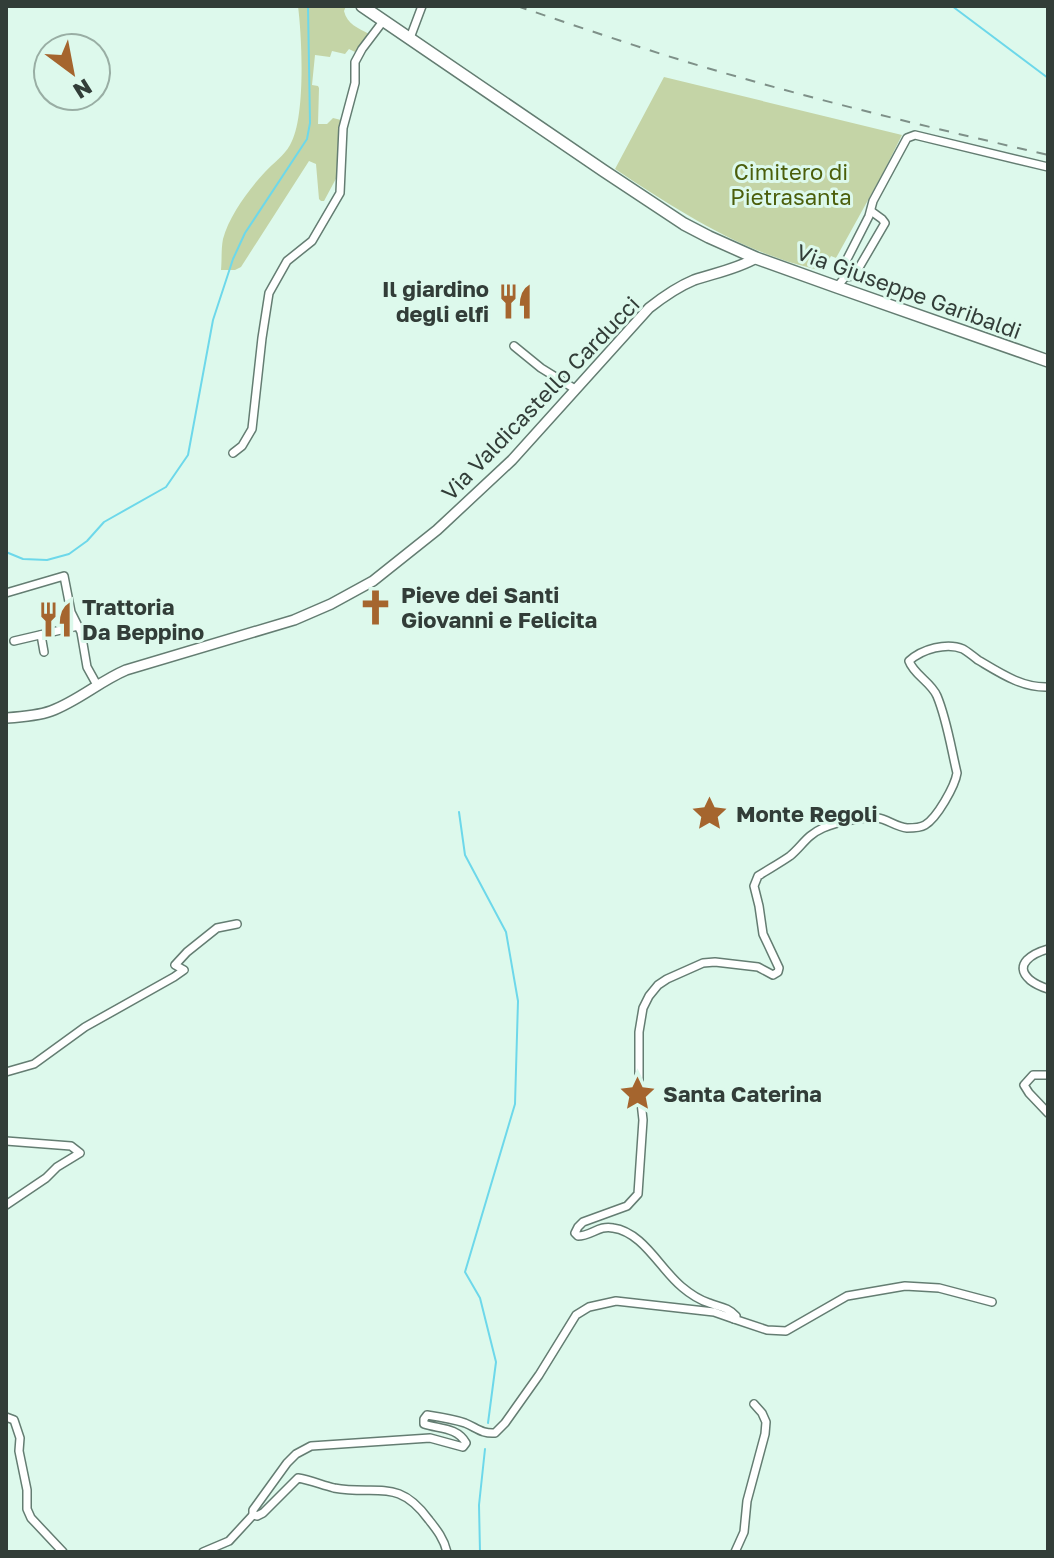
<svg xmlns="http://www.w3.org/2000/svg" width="1054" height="1558" viewBox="0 0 1054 1558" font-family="'Golos Text',sans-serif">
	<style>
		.green { fill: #c4d4a6 }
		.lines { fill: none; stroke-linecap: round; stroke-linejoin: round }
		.stream { stroke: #6dd8ea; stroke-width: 2 }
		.minor-casing { stroke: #647d72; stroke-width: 10 }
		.tertiary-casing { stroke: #647d72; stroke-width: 12 }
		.primary-casing { stroke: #647d72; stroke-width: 14 }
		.minor { stroke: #fff; stroke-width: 7 }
		.tertiary { stroke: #fff; stroke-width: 9 }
		.primary { stroke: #fff; stroke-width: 11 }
		.rail { stroke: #7e9088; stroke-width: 2; stroke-dasharray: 10 10; stroke-linecap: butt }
		.labels { text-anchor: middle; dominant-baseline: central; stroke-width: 6; stroke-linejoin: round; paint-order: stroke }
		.park-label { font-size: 22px; fill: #4b5e0b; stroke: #ddf9ec }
		.poi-label { font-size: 22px; font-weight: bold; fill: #323d38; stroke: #ddf9ec; text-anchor: start }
		.street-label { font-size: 22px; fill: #323d38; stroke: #ddf9ec }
	</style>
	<rect width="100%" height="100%" fill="#ddf9ec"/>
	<g class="green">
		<path d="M298 6H346L344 11C347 24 358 28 369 34L355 52 349 49 345 54 332 51 330 57 315 55 312 85 318 86 319 88 318 124H327L333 118 341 120 339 173 324 201H321L319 199 316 164 309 161 241 267 235 270H221C222 260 221 249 223 239 229 216 249 189 265 172 273 163 284 156 290 145 306 119 302 37 298 6Z"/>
		<path d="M664 77 902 135 883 173 836 258 831 256 823 271C807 267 790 263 775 257 718 237 665 202 615 169Z"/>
	</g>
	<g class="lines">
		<g class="stream">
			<polyline points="952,6 1048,78"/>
			<polyline points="6,552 23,559 47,560 69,554 87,541 104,522 166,487 188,455 213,320 233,259 245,233 307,139 310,123 308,6"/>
			<polyline points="459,812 465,855 506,932 518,1001 515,1104 465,1272 480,1298 496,1362 488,1423"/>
			<polyline points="480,1552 479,1505 485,1449"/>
		</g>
		<defs>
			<g id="minor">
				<polyline points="410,38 422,6"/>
				<polyline points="845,277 843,267 869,216 873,201 907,138 915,135 1048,167"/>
				<polyline points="837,287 845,277 852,276 857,271 885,223 882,219 871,211"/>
				<polyline points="514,346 541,368 575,389"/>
				<polyline points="233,453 242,446 252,429 262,338 269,293 287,261 312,241 340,193 343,128 355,83 355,62 362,49 384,20"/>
				<polyline points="6,593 64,576 71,612 81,632 87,667 97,685"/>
				<polyline points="41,635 44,652"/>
				<polyline points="14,641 78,626"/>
				<path d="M1048 949C1034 953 1012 964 1030 980 1035 984 1042 987 1048 989"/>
				<polyline points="6,1072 34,1064 85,1027 174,977 184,970 175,965 187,952 217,928 237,924"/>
				<polyline points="1048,1075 1033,1075 1024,1085 1029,1093 1048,1113"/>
				<polyline points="6,1141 71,1146 80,1153 57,1167 46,1178 6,1205"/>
				<polyline points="734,1319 767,1330 786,1331 847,1296 905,1286 939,1288 992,1302"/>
				<polyline points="6,1417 14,1420 20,1438 19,1451 27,1490 27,1509 31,1518 63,1552"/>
				<polyline points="203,1552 229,1541 253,1515"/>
				<path d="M447 1552C444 1539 437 1530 429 1520 398 1477 377 1496 334 1488 322 1485 310 1480 298 1478L263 1513 257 1516 253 1515V1510L287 1463 296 1454 311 1446 430 1438 463 1447 466 1443C457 1427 439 1429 424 1424V1419L427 1415C440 1417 453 1419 465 1423 477 1428 482 1434 495 1433L505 1423 539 1375 576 1315 589 1307 616 1301 714 1312 734 1319 736 1316C728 1307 719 1307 709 1303 700 1300 689 1293 682 1287 660 1269 643 1232 613 1228 599 1225 591 1236 578 1236L575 1233 578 1227 583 1222 627 1206 638 1194 643 1120 639 1084V1032L643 1008 649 996 658 985 667 979 703 963 715 962 758 967 773 975 778 972 779 968 763 934 759 906 754 886 758 876C769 869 780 863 790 856 802 846 807 835 823 828 837 822 862 817 878 818 887 819 896 827 907 828 912 828 920 828 925 825 937 818 955 786 957 773 951 748 947 720 937 696 931 682 914 675 909 661 922 649 947 642 963 649 968 652 973 656 978 660 1000 673 1022 688 1048 687"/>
				<polyline points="735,1552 744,1532 747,1501 765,1434 766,1422 762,1413 754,1404"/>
			</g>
			<path id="tertiary" d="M6 718C21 717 37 716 51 711 78 701 100 681 126 670L294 620 331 604 373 581 437 530 512 460 649 308C663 297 677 287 694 280 715 273 737 269 756 258"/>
			<polyline id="primary" points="362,6 604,171 684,224 709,237 756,258 837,287 1048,361"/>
		</defs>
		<use href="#minor" class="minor-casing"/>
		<use href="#tertiary" class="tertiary-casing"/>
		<use href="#primary" class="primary-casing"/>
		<use href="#minor" class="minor"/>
		<use href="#tertiary" class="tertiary"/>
		<use href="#primary" class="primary"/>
		<path class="rail" d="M517 6C591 31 666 57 742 78 843 107 946 131 1048 155"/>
	</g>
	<defs>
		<symbol id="restaurant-bare" viewBox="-9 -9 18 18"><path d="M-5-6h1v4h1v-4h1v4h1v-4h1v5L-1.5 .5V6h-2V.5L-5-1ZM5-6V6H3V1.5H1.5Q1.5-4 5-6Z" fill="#a5652e" stroke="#ddf9ec" stroke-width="2.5" paint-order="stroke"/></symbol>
		<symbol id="church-bare" viewBox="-9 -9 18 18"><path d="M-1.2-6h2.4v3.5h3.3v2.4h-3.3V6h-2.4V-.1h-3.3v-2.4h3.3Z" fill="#a5652e" stroke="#ddf9ec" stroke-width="2.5" paint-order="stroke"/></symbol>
		<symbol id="sight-bare" viewBox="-9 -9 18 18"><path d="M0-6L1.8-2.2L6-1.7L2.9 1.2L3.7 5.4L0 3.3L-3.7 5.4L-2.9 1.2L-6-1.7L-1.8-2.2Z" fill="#a5652e" stroke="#ddf9ec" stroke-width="2.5" paint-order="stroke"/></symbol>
	</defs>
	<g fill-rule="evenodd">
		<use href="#restaurant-bare" x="490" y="276" width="51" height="51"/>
		<use href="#church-bare" x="350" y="582" width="51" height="51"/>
		<use href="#restaurant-bare" x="30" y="594" width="51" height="51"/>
		<use href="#sight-bare" x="684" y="788" width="51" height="51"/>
		<use href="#sight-bare" x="612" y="1068" width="51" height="51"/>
	</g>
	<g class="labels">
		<g class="park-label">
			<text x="791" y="171">Cimitero di<tspan x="791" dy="25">Pietrasanta</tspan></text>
		</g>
		<g class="poi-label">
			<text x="489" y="288" text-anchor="end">Il giardino<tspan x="489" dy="25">degli elfi</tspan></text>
			<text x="401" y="594">Pieve dei Santi<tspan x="401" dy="25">Giovanni e Felicita</tspan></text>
			<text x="82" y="606">Trattoria<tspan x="82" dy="25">Da Beppino</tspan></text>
			<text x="736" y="813">Monte Regoli</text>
			<text x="663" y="1093">Santa Caterina</text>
		</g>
		<g class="street-label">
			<text transform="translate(909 291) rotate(20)">Via Giuseppe Garibaldi</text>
			<text transform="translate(540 398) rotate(-46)">Via Valdicastello Carducci</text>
		</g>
	</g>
	<rect width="1054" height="1558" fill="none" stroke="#323d38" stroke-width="16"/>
	<g transform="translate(72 72) rotate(148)"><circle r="38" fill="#ddf9ec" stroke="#99aea4" stroke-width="2"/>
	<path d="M0-6L14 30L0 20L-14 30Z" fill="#a5652e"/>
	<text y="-12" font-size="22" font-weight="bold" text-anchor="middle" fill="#323d38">N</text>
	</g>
</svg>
